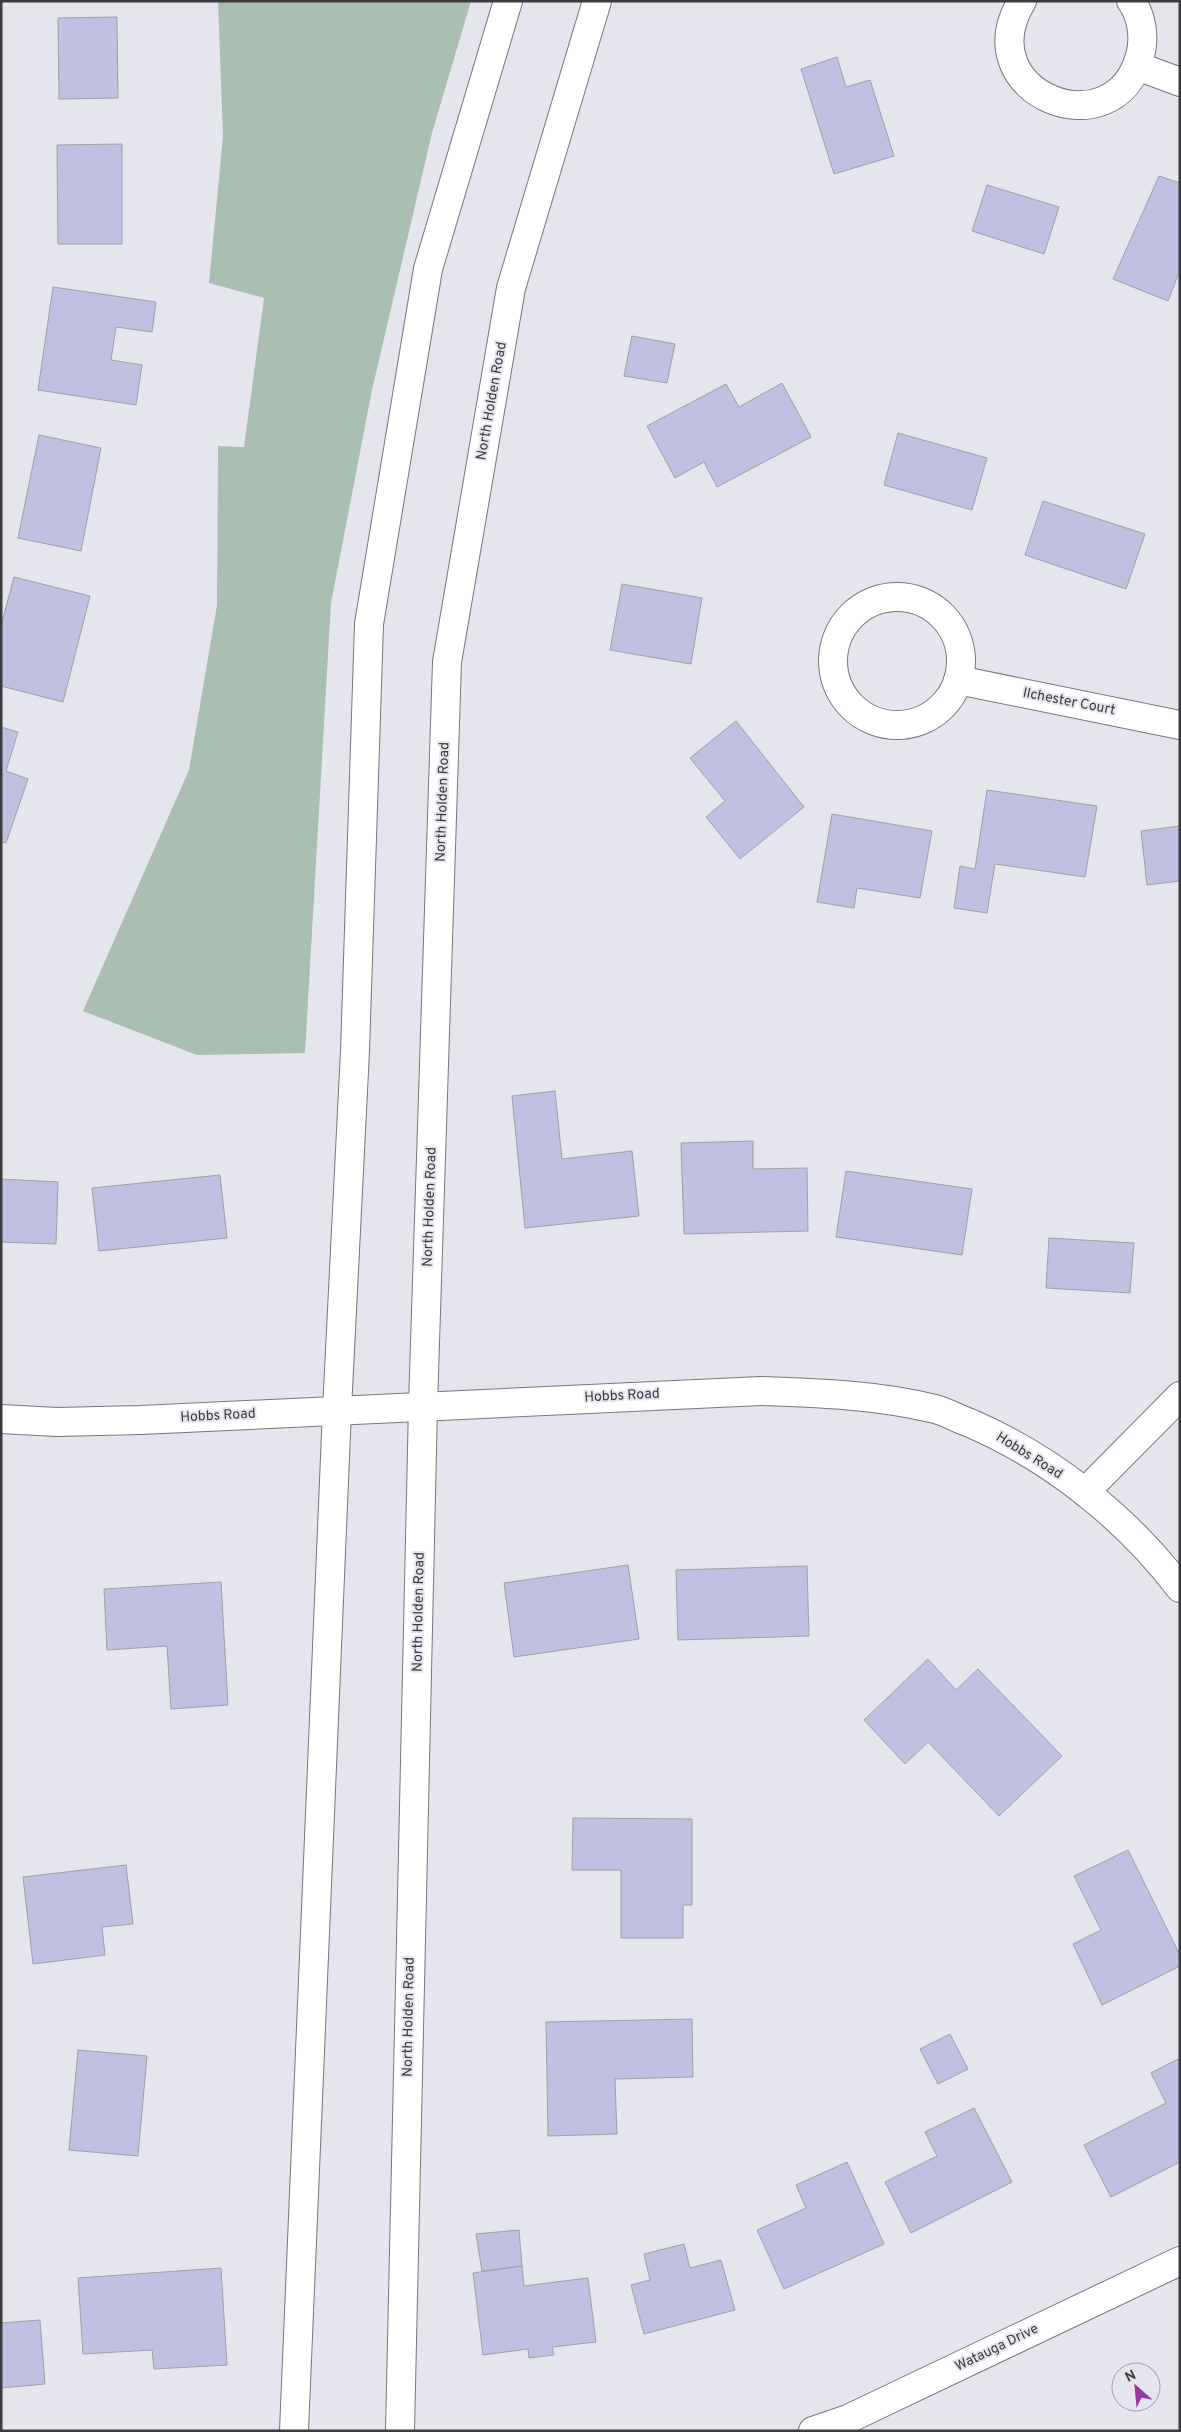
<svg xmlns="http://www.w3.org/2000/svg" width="1181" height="2432" viewBox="0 0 1181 2432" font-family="Overpass,sans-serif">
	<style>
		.green { fill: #a8bfb2 }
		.building { fill: #c0c0e0; stroke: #a0a0a7 }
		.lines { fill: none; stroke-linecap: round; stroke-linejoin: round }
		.minor-casing { stroke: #77777d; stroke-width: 30 }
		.tertiary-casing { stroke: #77777d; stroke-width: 30 }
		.secondary-casing { stroke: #77777d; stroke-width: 30 }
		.minor { stroke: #fff; stroke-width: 28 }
		.tertiary { stroke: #fff; stroke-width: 28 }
		.secondary { stroke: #fff; stroke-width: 28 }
		.labels { text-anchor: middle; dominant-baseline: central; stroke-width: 4; stroke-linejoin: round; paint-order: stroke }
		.street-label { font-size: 14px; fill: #3b3b3e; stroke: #e5e6ed }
	</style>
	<rect width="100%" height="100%" fill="#e5e6ed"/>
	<polygon class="green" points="218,1 471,1 432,133 372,390 331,603 305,1053 197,1055 83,1011 189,770 217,605 218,446 244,447 264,298 209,283 223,136"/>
	<g class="building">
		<polygon points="117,17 118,98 59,99 58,18"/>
		<polygon points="837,57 846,87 870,80 894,156 834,174 801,69"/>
		<polygon points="122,144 122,244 58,244 57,145"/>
		<polygon points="1159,176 1180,183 1180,270 1168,301 1113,279"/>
		<polygon points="987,185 1059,207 1044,254 972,231"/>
		<polygon points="53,287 156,302 152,332 116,327 111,360 142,365 136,405 38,390"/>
		<polygon points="632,336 675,344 667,383 624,376"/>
		<polygon points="782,383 811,437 717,487 704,462 675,478 647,426 726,384 739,407"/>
		<polygon points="898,433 987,458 972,510 884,485"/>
		<polygon points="39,435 101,448 81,551 18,538"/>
		<polygon points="1043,501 1145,534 1126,589 1025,555"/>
		<polygon points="14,577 90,596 63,702 1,686 1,626"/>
		<polygon points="622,584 702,598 691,664 610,650"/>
		<polygon points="736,721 804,807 740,859 706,817 725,801 690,758"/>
		<polygon points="1,727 18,732 6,771 28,779 6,843 1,842"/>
		<polygon points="987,790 1097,806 1085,877 995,864 987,913 954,908 960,866 975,869"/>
		<polygon points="832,814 932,831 920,898 857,888 854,908 817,902"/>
		<polygon points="1180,826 1180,881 1147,885 1141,831"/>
		<polygon points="555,1091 562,1159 632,1151 639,1216 525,1228 512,1096"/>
		<polygon points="753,1141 753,1169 807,1168 808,1231 684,1234 681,1143"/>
		<polygon points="846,1171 972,1189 962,1255 836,1237"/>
		<polygon points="220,1175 227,1238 99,1251 92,1188"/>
		<polygon points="1,1179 58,1182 56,1244 1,1242"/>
		<polygon points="1049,1238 1134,1243 1130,1293 1046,1288"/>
		<polygon points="628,1565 639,1639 514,1657 504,1583"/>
		<polygon points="807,1566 809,1636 678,1640 676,1570"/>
		<polygon points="221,1582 228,1705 171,1709 167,1646 107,1650 104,1589"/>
		<polygon points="928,1659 956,1690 978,1669 1062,1756 999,1816 928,1742 905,1764 864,1720"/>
		<polygon points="573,1818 692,1819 692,1905 683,1905 683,1938 621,1938 621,1870 572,1870"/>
		<polygon points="1128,1850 1180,1955 1180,1966 1102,2005 1073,1944 1101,1930 1074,1876"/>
		<polygon points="126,1865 133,1924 102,1927 105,1955 33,1964 23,1877"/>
		<polygon points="692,2019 693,2077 615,2079 617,2134 548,2136 546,2022"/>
		<polygon points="950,2034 968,2069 938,2084 920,2049"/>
		<polygon points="78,2050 147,2056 138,2156 69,2150"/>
		<polygon points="1180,2058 1180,2162 1111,2197 1084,2145 1166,2103 1151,2073"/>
		<polygon points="974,2108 1012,2182 911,2233 885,2182 937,2156 925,2132"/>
		<polygon points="847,2162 884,2244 784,2289 757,2230 806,2208 796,2185"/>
		<polygon points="519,2230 522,2266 482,2271 476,2234"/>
		<polygon points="684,2244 690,2268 721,2260 735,2310 644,2334 631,2285 650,2280 644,2254"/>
		<polygon points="522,2266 524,2286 588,2278 596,2342 552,2347 554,2355 529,2358 528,2349 483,2355 473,2273"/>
		<polygon points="221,2268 227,2365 154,2369 152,2350 83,2354 78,2278"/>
		<polygon points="40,2320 45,2384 1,2388 1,2323"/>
	</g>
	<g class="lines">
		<defs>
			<g id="minor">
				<path d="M1022 1C966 93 1114 152 1140 56 1145 38 1142 16 1131 1"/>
				<polyline points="1137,66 1180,82"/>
				<circle cx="897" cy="661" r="64"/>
				<polyline points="958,680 1180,725"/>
				<polyline points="1085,1492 1180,1396"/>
				<polyline points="813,2431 848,2419 1180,2261"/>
			</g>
			<path id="tertiary" d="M1 1419 57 1422 141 1420 761 1391C820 1393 878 1395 935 1409 947 1412 958 1419 970 1423 1051 1458 1126 1517 1180 1588"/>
			<g id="secondary">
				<polyline points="294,2431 337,1410 355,1051 369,624 428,269 508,1"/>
				<polyline points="400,2431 423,1405 447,662 511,288 597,1"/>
			</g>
		</defs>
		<use href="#minor" class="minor-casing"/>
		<use href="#tertiary" class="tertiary-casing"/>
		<use href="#secondary" class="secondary-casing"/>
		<use href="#minor" class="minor"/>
		<use href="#tertiary" class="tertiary"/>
		<use href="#secondary" class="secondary"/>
	</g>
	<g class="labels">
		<g class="street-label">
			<text transform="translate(492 401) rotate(-80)">North Holden Road</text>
			<text transform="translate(1069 702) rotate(11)">Ilchester Court</text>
			<text transform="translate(443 802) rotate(-88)">North Holden Road</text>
			<text transform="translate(430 1207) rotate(-88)">North Holden Road</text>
			<text transform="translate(622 1396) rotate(-3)">Hobbs Road</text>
			<text transform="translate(218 1416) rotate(-3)">Hobbs Road</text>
			<text transform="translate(1029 1456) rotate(32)">Hobbs Road</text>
			<text transform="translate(419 1612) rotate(-89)">North Holden Road</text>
			<text transform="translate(409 2017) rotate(-89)">North Holden Road</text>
			<text transform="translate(997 2348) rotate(-26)">Watauga Drive</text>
		</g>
	</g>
	<rect width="1181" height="2432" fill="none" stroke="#3b3b3e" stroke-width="5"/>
	<g transform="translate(1136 2387) rotate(333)"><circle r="24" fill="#e5e6ed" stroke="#a1a2a7"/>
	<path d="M0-4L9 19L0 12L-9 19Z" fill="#9639a2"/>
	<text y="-8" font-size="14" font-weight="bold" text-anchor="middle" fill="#3b3b3e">N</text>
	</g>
</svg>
